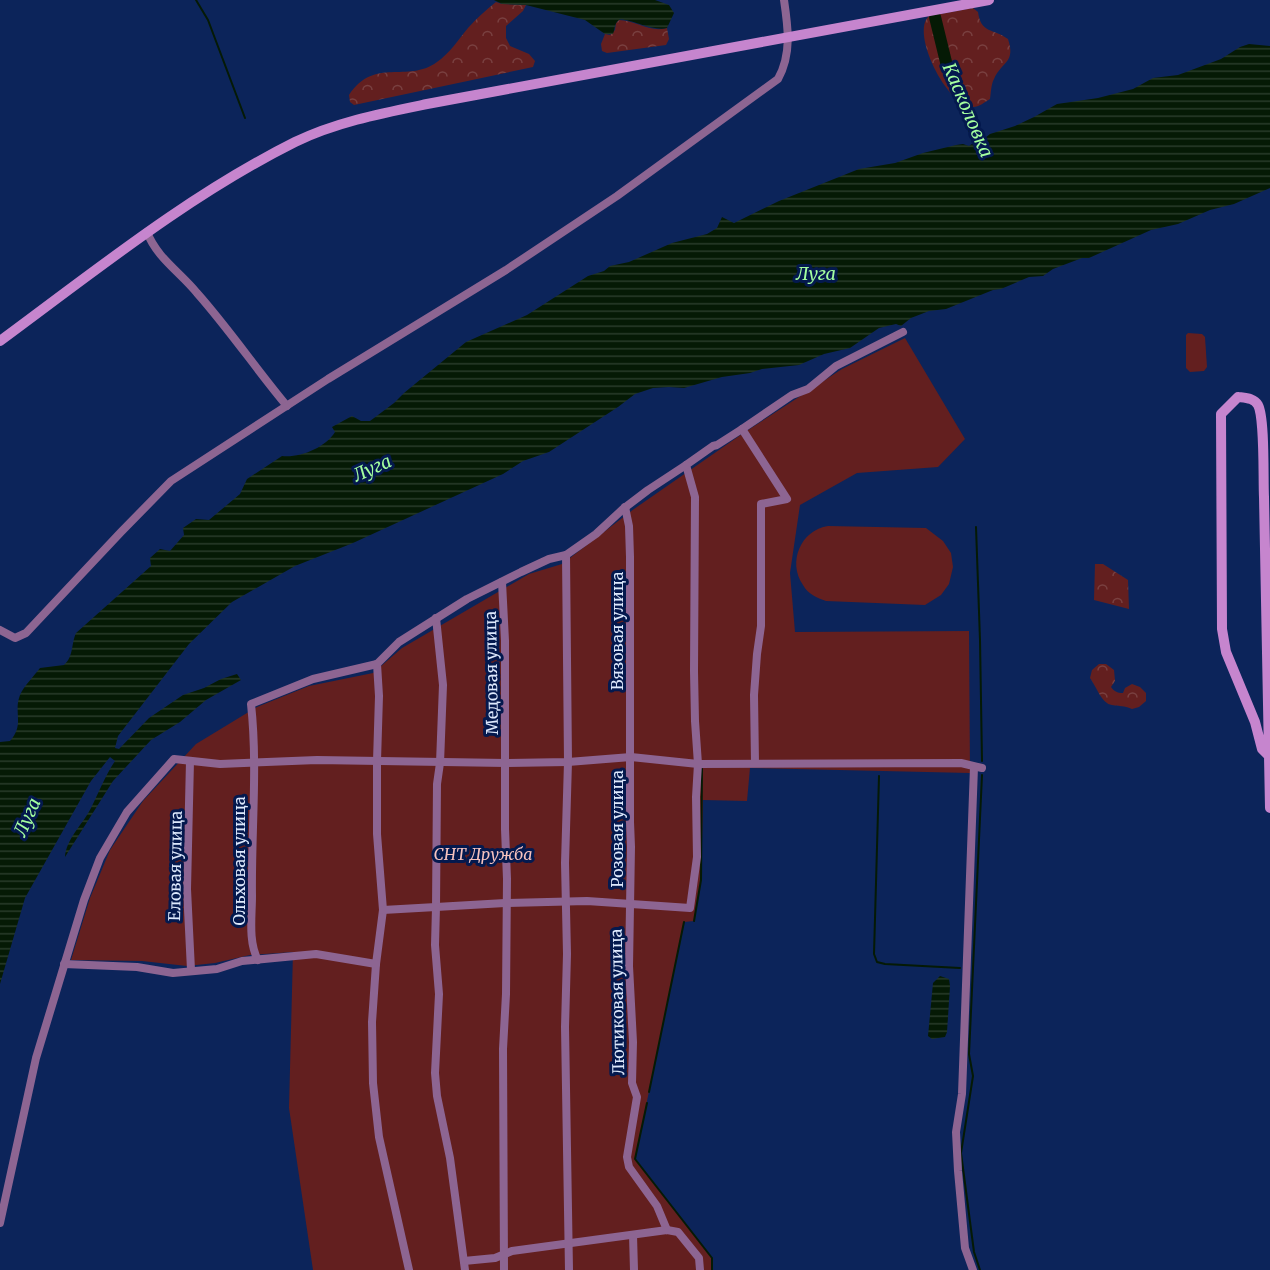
<svg xmlns="http://www.w3.org/2000/svg" width="1270" height="1270" viewBox="0 0 1270 1270" font-family="Merriweather,serif">
	<style>
		.green { fill: #631f1f }
		.forest { fill: url(#forest-crowns) }
		.water { fill: url(#water-rules) }
		.lines { fill: none; stroke-linecap: round; stroke-linejoin: round }
		.stream { stroke: #051a05; stroke-width: 2 }
		.river { stroke: #051a05; stroke-width: 12 }
		.street { stroke: #8d6592; stroke-width: 8 }
		.secondary { stroke: #c685ce; stroke-width: 10 }
		.labels { text-anchor: middle; dominant-baseline: central; stroke-width: 6; stroke-linejoin: round; paint-order: stroke }
		.street-label { font-size: 16px; fill: #dee9fd; stroke: #04194e }
		.park-label { font-size: 16px; font-style: italic; fill: #f7c2be; stroke: #04194e }
		.water-label { font-size: 18px; font-style: italic; fill: #a4ff9f; stroke: #04194e }
	</style>
	<defs>
		<pattern id="forest-crowns" width="20" height="18" patternUnits="userSpaceOnUse" patternTransform="scale(1.5)"><rect width="20" height="18" fill="#631f1f"/><path d="M2 6a3 3 0 1 1 6 0M12 15a3 3 0 1 1 6 0" fill="none" stroke="#794040"/></pattern>
		<pattern id="water-rules" width="6" height="5" patternUnits="userSpaceOnUse" patternTransform="scale(1.5)"><rect width="6" height="5" fill="#051a05"/><path d="M0 2.5h6" fill="none" stroke="#293b2a"/></pattern>
	</defs>
	<rect width="100%" height="100%" fill="#0c245a"/>
	<g class="green">
		<polygon points="1188,333 1202,334 1205,337 1207,367 1204,371 1190,372 1186,368 1186,335"/>
		<polygon points="905,338 965,439 938,467 857,473 800,505 790,573 795,632 969,631 970,773 750,768 747,801 703,800 701,880 694,921 684,922 635,1159 712,1258 712,1270 313,1270 289,1108 293,952 250,955 215,963 187,966 142,961 71,960 90,898 110,850 143,801 196,744 257,707 309,686 373,673 402,648 529,574 562,564 634,509 742,434 842,369"/>
		<path d="M828 526 926 528 943 541 951 553 953 567 949 584 941 595 925 605 826 601C817 598 808 594 803 585 787 562 801 530 828 526Z"/>
	</g>
	<g class="forest">
		<path d="M496 2 502 4 526 5 523 11 506 26V38L510 46 529 54 535 61 533 67 354 105 350 102 349 95C375 56 407 84 437 62 449 54 459 39 468 28 477 18 486 10 496 2Z"/>
		<path d="M973 8 978 12C981 34 993 28 1008 39 1016 63 1002 61 994 79 991 84 991 93 990 99 985 102 979 107 973 107 947 107 910 32 929 16Z"/>
		<path d="M619 20C635 20 650 33 667 28L669 39 666 45 607 53 602 51 601 44 605 34 610 35 615 30 616 23Z"/>
		<polygon points="1095,564 1103,564 1128,580 1129,609 1094,600"/>
		<path d="M1099 664H1106L1114 670 1115 681 1111 687C1114 691 1117 693 1123 693L1125 688 1132 684 1140 687 1146 693V701L1139 707 1132 709C1123 705 1121 707 1112 705 1102 704 1096 686 1090 678L1092 670Z"/>
	</g>
	<g class="water">
		<path d="M494 0H655L669 5 674 13 667 28C653 32 626 17 619 20 614 23 615 30 613 34H605L585 20 526 5 502 4Z"/>
		<path d="M1249 44 1270 46V188L1234 204 1210 210 1178 224 1151 230 1089 258H1082L1053 269 1043 276 1029 277 1001 289 993 290 946 309 929 311 911 318 901 326 896 324 879 328 850 348 824 354 799 365 762 369 750 373 722 377 684 388 669 387 653 388 635 394 618 407 549 452 523 461 503 474 353 543 295 566 232 602 189 644 118 736 115 748 119 749 149 718 183 695 204 688 221 679 237 674 241 680 206 700 180 722 151 740 113 781 65 857C66 839 83 824 91 808 99 792 105 776 115 761L110 757 91 781 25 898 0 984V742L10 741C25 724 13 713 20 695 24 686 34 676 40 668L64 665C74 656 71 644 76 633L151 566 150 558 160 549 170 551 184 535 183 528 196 519 209 520 240 494 247 479 282 456C300 458 325 448 335 432L332 427 352 416 361 421H370L394 403 404 393 466 342 527 315 588 276 604 271 610 266 629 262 672 243 707 234 717 228 722 217 734 223 779 201 859 169 895 163 923 153 956 145 963 144 969 146 972 144 976 135 985 138 990 134 1015 126 1034 117 1057 104 1098 98 1133 89 1153 78 1178 75 1221 59 1240 47Z"/>
		<polygon points="940,976 949,979 950,986 947,1032 945,1037 932,1039 928,1036 933,983"/>
	</g>
	<g class="lines">
		<g class="stream">
			<polyline points="196,0 208,20 245,118"/>
			<polyline points="976,527 980,640 982,761"/>
			<polyline points="879,776 874,954 877,962 885,964 960,968"/>
			<polyline points="694,921 701,880 702,769"/>
			<polyline points="649,1092 684,922"/>
			<polyline points="647,1103 635,1159 712,1258 712,1270"/>
			<polyline points="980,1270 974,1252 961,1153 973,1076 969,1054 982,775"/>
		</g>
		<polyline class="river" points="935,17 946,62 982,148"/>
		<g class="street">
			<path d="M147 232C157 258 180 272 197 293 229 329 256 369 287 406"/>
			<polyline points="742,429 792,395 808,389 836,366 903,332"/>
			<polyline points="625,507 629,526 630,557 630,822 631,847 629,966 633,1042 632,1083 637,1097 627,1157 629,1167 657,1206 667,1230"/>
			<polyline points="502,582 505,641 505,829 507,879 506,994 503,1049 504,1270"/>
			<polyline points="436,618 443,685 440,763 437,784 436,907 505,903 587,901 690,908 697,857 696,797 698,764 695,721 694,671 695,497 686,465 713,446 717,445 742,429 787,499 761,504 761,626 757,654 754,695 755,763"/>
			<path d="M0 630 15 638 26 633 121 532 171 481 328 379 506 270 617 196 778 79C792 54 788 27 784 0"/>
			<polyline points="377,664 379,696 377,761 377,834 383,910 376,964 372,1022 373,1083 379,1137 409,1270"/>
			<polyline points="190,761 187,889 191,970"/>
			<polyline points="383,910 436,907 435,945 439,994 435,1073 437,1096 450,1158 465,1270"/>
			<path d="M258 960C248 942 252 916 252 896 251 833 258 767 251 704L313 679 377 664 399 642 467 599 521 572 549 559 566 555"/>
			<polyline points="64,964 137,967 173,973 217,969 242,961 316,954 376,964"/>
			<polyline points="0,1223 36,1058 84,900 100,858 127,812 174,759 220,764 317,760 506,763 568,762 631,757 698,764 961,763 982,768"/>
			<polyline points="633,1235 634,1270"/>
			<polyline points="464,1261 495,1258 512,1251 667,1230 678,1232 699,1258 700,1270"/>
			<polyline points="569,1270 565,1027 567,954 565,863 568,762 566,555 596,534 623,509 648,490 686,465"/>
			<polyline points="973,1270 965,1248 958,1171 956,1132 962,1094 974,767"/>
		</g>
		<g class="secondary">
			<path d="M0 341C95 271 189 195 295 142 336 122 383 113 427 104L989 0"/>
			<path d="M1269 756 1262 749 1255 722 1226 652 1222 629 1221 414 1238 397C1246 398 1254 398 1258 405 1265 418 1263 479 1264 497 1266 600 1268 704 1270 808"/>
		</g>
	</g>
	<g class="labels">
		<g class="street-label">
			<text transform="translate(617 631) rotate(-90)">Вязовая улица</text>
			<text transform="translate(491 673) rotate(-91)">Медовая улица</text>
			<text transform="translate(617 829) rotate(-90)">Розовая улица</text>
			<text transform="translate(239 861) rotate(-90)">Ольховая улица</text>
			<text transform="translate(175 866) rotate(-89)">Еловая улица</text>
			<text transform="translate(617 1002) rotate(-91)">Лютиковая улица</text>
		</g>
		<g class="park-label">
			<text x="483" y="854">СНТ Дружба</text>
		</g>
		<g class="water-label">
			<text transform="translate(968 110) rotate(67)">Касколовка</text>
			<text x="816" y="273">Луга</text>
			<text transform="translate(372 468) rotate(-24)">Луга</text>
			<text transform="translate(27 817) rotate(-66)">Луга</text>
		</g>
	</g>
</svg>
